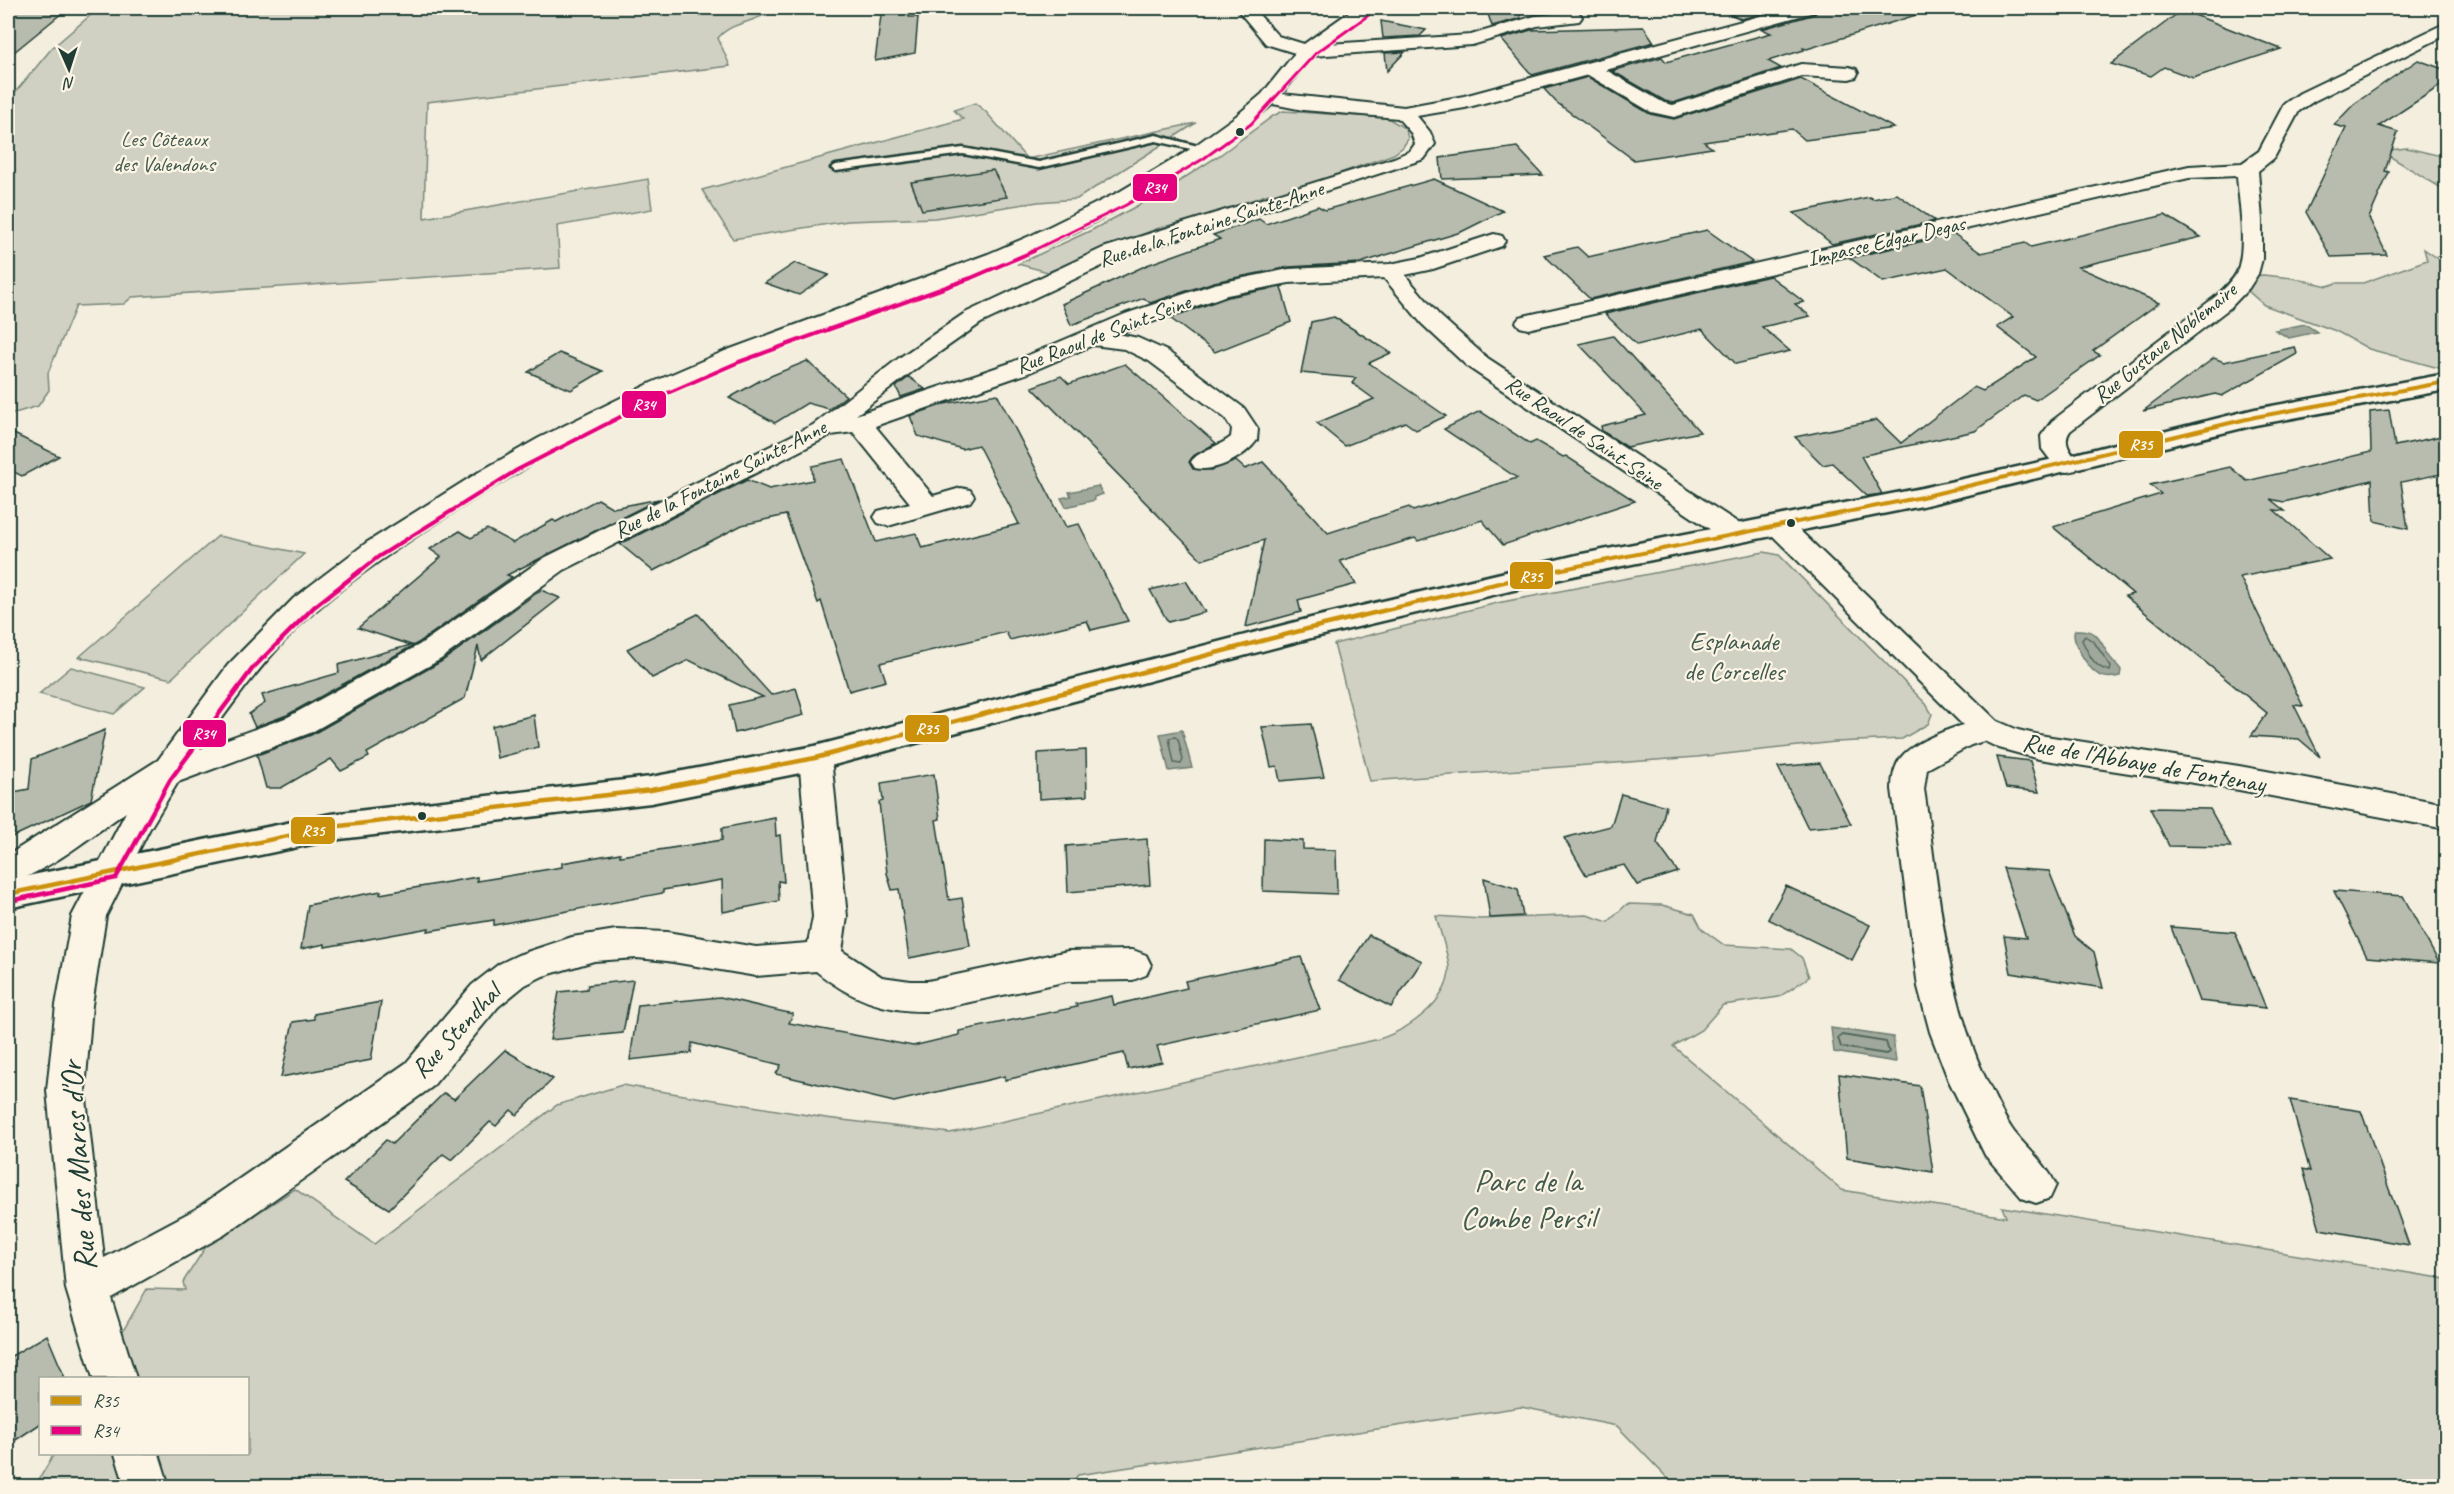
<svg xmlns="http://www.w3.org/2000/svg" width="2454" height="1494" viewBox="0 0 2454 1494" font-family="Caveat,sans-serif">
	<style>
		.green { fill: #d0d1c2; stroke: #78877b; stroke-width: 1.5 }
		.water { fill: #a0a89b; stroke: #6c7d72; stroke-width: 1.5 }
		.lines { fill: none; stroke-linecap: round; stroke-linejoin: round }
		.shore-far1 { stroke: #53685d; stroke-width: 1.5 }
		.shore { stroke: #53685d; stroke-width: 2 }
		.building { fill: #b8bcae; stroke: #1f3d34; stroke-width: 1.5 }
		.service-casing { stroke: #1f3d34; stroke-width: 5 }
		.minor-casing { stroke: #1f3d34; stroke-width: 4 }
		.secondary-casing { stroke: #1f3d34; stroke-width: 5 }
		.service { fill: #fcf5e5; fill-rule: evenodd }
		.minor { fill: #fcf5e5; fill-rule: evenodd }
		.secondary { fill: #fcf5e5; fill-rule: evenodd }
		.bus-1-far1-casing { stroke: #fcf5e5; stroke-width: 8 }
		.bus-1-casing { stroke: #fcf5e5; stroke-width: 9 }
		.bus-2-far2-casing { stroke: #fcf5e5; stroke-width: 6 }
		.bus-2-far1-casing { stroke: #fcf5e5; stroke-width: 8 }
		.bus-2-casing { stroke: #fcf5e5; stroke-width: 9 }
		.bus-1-far1 { stroke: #cc910a; stroke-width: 4 }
		.bus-1 { stroke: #cc910a; stroke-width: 4.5 }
		.bus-2-far2 { stroke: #e5007d; stroke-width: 3 }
		.bus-2-far1 { stroke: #e5007d; stroke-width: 4 }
		.bus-2 { stroke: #e5007d; stroke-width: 4.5 }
		.bus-dot { fill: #1f3d34; stroke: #fcf5e5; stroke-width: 2 }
		.labels { text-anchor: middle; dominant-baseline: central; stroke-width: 4.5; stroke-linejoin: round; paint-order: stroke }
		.far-park-label { font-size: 22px; fill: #425b50; stroke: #fcf5e5 }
		.far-street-label { font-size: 22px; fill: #1f3d34; stroke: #fcf5e5 }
		.park-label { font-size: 26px; fill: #425b50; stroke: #fcf5e5 }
		.street-label { font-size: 26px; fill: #1f3d34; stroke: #fcf5e5 }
		.near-street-label { font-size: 32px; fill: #1f3d34; stroke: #fcf5e5 }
		.near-park-label { font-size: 32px; fill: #425b50; stroke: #fcf5e5 }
		.line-badge { stroke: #fcf5e5; stroke-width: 2 }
		.badge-label { font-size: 16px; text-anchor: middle; font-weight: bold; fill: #fff }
	</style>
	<rect width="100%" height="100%" fill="#f3eede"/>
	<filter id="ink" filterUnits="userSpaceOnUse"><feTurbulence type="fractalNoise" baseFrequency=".0167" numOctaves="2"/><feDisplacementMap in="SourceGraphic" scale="12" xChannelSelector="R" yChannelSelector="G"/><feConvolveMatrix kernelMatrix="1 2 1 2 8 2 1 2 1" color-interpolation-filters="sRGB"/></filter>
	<g filter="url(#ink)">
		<g class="green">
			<path d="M99 8H776C756 24 733 20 718 38L730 66 427 102 424 218 648 179 652 209 557 226 560 268 132 297 124 304 76 306 48 373 49 390 38 406 8 415V101L52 48Z"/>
			<polygon points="975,103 986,112 1027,159 1196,123 1077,199 1038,202 935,218 848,221 733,239 702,190 963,119 954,110"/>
			<polygon points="1283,111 1388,118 1406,129 1408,139 1403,147 1394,154 1281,194 1270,196 1268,194 1209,215 1156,229 1048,272 1018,264 1092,230 1159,194 1220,155 1273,116"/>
			<polygon points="2407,148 2446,157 2446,191 2381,151"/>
			<polygon points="2424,249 2446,264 2446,370 2369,349 2336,331 2264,305 2240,284 2243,277 2263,275 2293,278 2328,286 2336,283 2363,283 2427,260"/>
			<polygon points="218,536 304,554 171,679 79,657"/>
			<polygon points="1764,552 1779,555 1926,704 1932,714 1928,724 1902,739 1835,742 1697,757 1370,781 1334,644 1497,603"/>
			<polygon points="71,667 145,687 114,714 39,694"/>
			<path d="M1627 904 1662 905 1694 914 1702 929 1724 945 1791 949 1802 958 1809 977 1779 997 1723 1005 1701 1030 1673 1046 1842 1190 2006 1217 2002 1207 2446 1279V1486H1675L1617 1426 1521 1407 1078 1475 1069 1486H35L54 1454H248V1378H96L147 1289 185 1290 183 1282 207 1245 295 1189 374 1244 557 1105 622 1085 826 1118 950 1133 1375 1040C1405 1033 1451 1001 1449 966 1447 950 1440 932 1436 916L1481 919 1587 915 1608 922Z"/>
		</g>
		<g class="water">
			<polygon points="2305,324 2317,332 2289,338 2275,330"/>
			<polygon points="1098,486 1103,494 1094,497 1095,500 1066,507 1061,498 1071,496 1069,492"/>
			<path d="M2075 630C2098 629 2098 638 2108 654 2111 660 2117 664 2121 670L2120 676C2112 678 2103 679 2096 673 2087 666 2070 640 2075 630Z"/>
			<polygon points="1182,730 1192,768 1169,771 1160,734"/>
			<polygon points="1831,1028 1893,1037 1896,1062 1834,1052"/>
		</g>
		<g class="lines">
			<g class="shore-far1">
				<path d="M2085 636 2094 642 2111 667 2110 671C2094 668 2088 653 2082 640Z"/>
				<polygon points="1175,737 1178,739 1183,760 1181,764 1174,763 1169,738"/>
			</g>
			<polygon class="shore" points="1842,1035 1886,1042 1889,1052 1886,1054 1841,1047 1838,1038"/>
		</g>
		<g class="building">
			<polygon points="8,8 68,8 8,57"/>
			<polygon points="882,8 910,8 909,17 918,17 915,53 875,61"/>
			<polygon points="1486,8 1518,8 1521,18 1492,26"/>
			<polygon points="1716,8 1783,8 1741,19"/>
			<polygon points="1819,8 1915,8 1916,15 1807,49 1803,48 1804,50 1768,61 1781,68 1673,103 1665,101 1612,71 1662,57 1666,62 1771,33 1762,29 1815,14"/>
			<polygon points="2182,10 2281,49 2193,78 2164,67 2151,76 2111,64"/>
			<polygon points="1381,21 1426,30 1420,36 1383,38"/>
			<polygon points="1644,27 1654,42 1532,75 1501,39 1531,30"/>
			<polygon points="1405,52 1387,71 1385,53"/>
			<polygon points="2418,60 2446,70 2446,82 2379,126 2398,132 2385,171 2389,172 2369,218 2387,255 2331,257 2306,212 2346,128 2334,125 2354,104"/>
			<polygon points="1588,77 1650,114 1674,119 1801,79 1894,128 1805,140 1792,129 1704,142 1712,148 1634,160 1556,102 1544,89"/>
			<polygon points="1517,147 1543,175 1442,179 1440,158"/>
			<polygon points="993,170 1007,197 922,210 911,182"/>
			<polygon points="1434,179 1503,211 1461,232 1360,263 1289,267 1214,282 1150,303 1144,298 1071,325 1062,304 1147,265 1220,239 1213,235 1259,219 1266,224 1318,206 1325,210"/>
			<polygon points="1897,194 1935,221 1832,244 1794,213 1869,197 1873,199"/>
			<polygon points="2165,215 2201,237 2078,267 2159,303 2093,351 2100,355 2036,400 2024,395 1975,431 1861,456 1882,494 1867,496 1832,463 1823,465 1795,437 1877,420 1901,443 1974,387 1983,391 2036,357 1997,327 2013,317 1947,268 1883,282 1850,258 1954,234 1981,253 2025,243 2031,247"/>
			<polygon points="1707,230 1752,262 1590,299 1544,255 1577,247 1588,257"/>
			<polygon points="795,263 829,275 799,295 765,283"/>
			<polygon points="1770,276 1804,302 1795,304 1810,316 1762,327 1790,351 1736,364 1702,329 1637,345 1605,314"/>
			<polygon points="1284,286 1281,287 1291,322 1215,352 1170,318 1228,297"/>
			<polygon points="1334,317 1391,353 1369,363 1446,416 1416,430 1405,422 1345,446 1317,423 1374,399 1352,383 1356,378 1301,373 1311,322"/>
			<polygon points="1613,336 1700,432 1627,447 1602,431 1601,426 1646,415 1579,344"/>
			<polygon points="2295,347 2297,354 2222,396 2215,394 2143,411 2214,358 2224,362"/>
			<polygon points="559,353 569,357 603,371 571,390 528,372"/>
			<polygon points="807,361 846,396 829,409 807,403 775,423 729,398 761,380"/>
			<polygon points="1125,364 1216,443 1193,456 1189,462 1193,469 1212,470 1236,461 1245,469 1263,462 1328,533 1409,507 1413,511 1517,478 1444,429 1480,411 1530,444 1536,441 1563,457 1566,456 1635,501 1503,545 1482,520 1418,541 1415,538 1340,561 1356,584 1298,600 1301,612 1246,627 1264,540 1202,560 1032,387 1061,376 1069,384"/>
			<polygon points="909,377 925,389 901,397 896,387"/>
			<polygon points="997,394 1066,527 1079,524 1128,621 1091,630 1087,621 1010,640 1006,632 880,663 886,681 849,691 821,601 818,603 786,515 742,525 653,571 620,544 747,480 769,489 813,480 812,466 844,459 876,542 916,533 922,548 1019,524 978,445 962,449 918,436 910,416 944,404"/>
			<polygon points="2389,410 2395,446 2446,435 2446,473 2401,482 2408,529 2374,521 2372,480 2284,502 2270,499 2285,511 2274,510 2330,559 2240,577 2303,706 2294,705 2320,757 2299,739 2251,736 2267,713 2125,596 2133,594 2053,527 2161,494 2150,485 2230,467 2247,481 2371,452 2370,412"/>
			<polygon points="8,431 59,456 22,476 8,469"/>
			<polygon points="598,499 613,508 659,499 507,575 512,577 418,643 287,715 255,727 249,714 265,703 262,695 339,673 338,665 411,645 358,628 441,557 430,549 460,531 471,538 487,529 513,543 553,520 556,522"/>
			<polygon points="1186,581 1205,612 1168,622 1150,590"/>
			<polygon points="541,590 560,598 481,660 478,646 465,698 367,753 369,757 341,771 331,759 281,788 266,788 257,755 311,735 442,661"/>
			<polygon points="698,614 771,695 796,688 804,715 735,733 729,705 763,697 689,660 652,678 627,649"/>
			<polygon points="534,715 538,747 497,758 492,726"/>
			<polygon points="1311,724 1324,777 1280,781 1277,766 1271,767 1262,727"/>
			<polygon points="105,730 91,800 8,839 8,793 29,789 32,759"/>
			<polygon points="1086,750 1087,796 1039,799 1038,753"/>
			<polygon points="1997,757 2030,761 2039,792 2006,788"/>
			<polygon points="1820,763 1851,824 1808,828 1778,767"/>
			<polygon points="934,774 940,819 936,820 949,900 962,898 970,946 909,958 899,889 892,890 887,873 879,802 883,801 881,783"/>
			<polygon points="1621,794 1666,806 1657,843 1678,872 1637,885 1624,865 1586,875 1564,838 1611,826"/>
			<polygon points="2150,808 2210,809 2231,847 2169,846"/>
			<polygon points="775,818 776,836 780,835 784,882 778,881 779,901 723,912 722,880 663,890 663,893 494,925 494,920 428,931 429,928 325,947 325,944 301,949 308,905 381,891 380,894 477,877 477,881 562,867 562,863 620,853 620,856 722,840 722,828"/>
			<polygon points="1147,839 1150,885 1068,892 1066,846"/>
			<polygon points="1264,839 1303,841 1303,849 1336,850 1337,894 1263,891"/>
			<polygon points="2003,868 2049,871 2075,936 2094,952 2103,988 2011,973 2004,936 2026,938"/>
			<polygon points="1484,878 1518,889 1523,916 1490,918"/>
			<polygon points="1786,886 1870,925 1852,960 1768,919"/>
			<polygon points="2334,891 2403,896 2439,963 2367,957"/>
			<polygon points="2171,927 2235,932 2266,1008 2199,1001"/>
			<polygon points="1369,935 1422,961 1391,1007 1339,980"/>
			<polygon points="1301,957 1320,1010 1157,1046 1162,1062 1128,1069 1124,1053 1005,1080 1005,1076 894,1102 776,1074 781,1065 692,1043 691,1053 630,1060 638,1005 720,997 793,1014 789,1023 913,1046 959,1035 959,1031 1077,1007 1076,1004 1112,996 1114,1005 1187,988 1185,981"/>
			<polygon points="633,980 623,1033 550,1040 559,992 587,989 588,985"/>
			<polygon points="381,1002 371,1060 281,1077 293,1022 314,1019 314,1014"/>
			<polygon points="505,1050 553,1079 517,1115 511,1110 496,1126 490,1122 452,1160 443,1154 389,1209 344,1182 386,1140 392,1144 444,1093 454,1099"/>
			<polygon points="1839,1074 1920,1086 1933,1172 1847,1158"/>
			<polygon points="2290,1100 2361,1111 2409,1245 2320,1229 2303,1169 2310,1171"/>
			<polygon points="47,1335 65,1378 40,1378 40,1424 8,1445 8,1358"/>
		</g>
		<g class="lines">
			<defs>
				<polygon id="service" points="1156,135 1209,149 1204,152 1156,141 1039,168 963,154 836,171 831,168 836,165 963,148 1039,162"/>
				<g id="minor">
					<path d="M1236 8H1253L1278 36 1304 44 1355 8H1375L1328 44 1471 35 1535 16 1573 12 1579 13 1582 17 1579 21 1537 26 1472 45 1312 56 1282 94 1404 107 1464 96 1790 8H1817L1814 12 1606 70 1664 103 1673 105 1801 64 1849 67 1856 69 1858 73 1856 77 1849 79 1802 76 1674 117 1651 112 1588 75 1465 108 1417 116 1430 132 1435 144 1424 159 1119 258 981 323 917 368 856 415 1010 363 1125 314 1214 284 1289 269 1390 264 1420 258 1494 234 1502 236 1505 241 1502 246 1433 269 1405 275 1439 315 1486 357 1746 528 1750 534 1746 540 1736 543 1726 540 1468 367 1422 324 1384 278 1289 283 1227 295 1118 334 1138 338 1167 351 1244 408 1258 429 1257 440C1245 457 1215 473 1195 468L1191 462C1199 450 1219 447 1231 437L1232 429 1225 418 1149 361 1124 349 1093 345 1028 373 875 426 933 496 961 488 970 490 974 496 970 502 888 526 878 523 874 517 878 511 910 503 853 432 831 435 564 570 441 659 310 733 178 782 149 830 106 916 92 1005 85 1090 104 1258 196 1209 406 1063 472 985 499 964 518 955 572 937 616 930 667 932 756 947 808 943 813 917 799 758 804 750 815 746 826 750 831 758 847 917 842 951 882 977 911 981H928L1068 951 1133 950 1146 955 1151 965 1146 975 1133 980 1068 981 928 1011C885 1012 850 999 816 971L756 976 667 961 637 958 594 961 543 976 525 985 498 1007 432 1087 224 1235 111 1298 136 1378H93L66 1289 47 1090 56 1005 72 916 126 812C89 837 51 870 8 884V855L158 760 228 665 294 598 366 543 479 472 539 438 651 383 725 351 988 254 1032 235 1119 192 1186 152 1236 116 1262 94 1295 53 1266 44ZM1273 104 1303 110 1398 118 1411 133 1415 144 1410 151 1394 158 1103 248 965 313 899 358 813 425 544 558 419 645 288 717 200 749C235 700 269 652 314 612 356 575 402 545 449 515 542 455 639 403 742 361 829 326 918 299 1005 263 1100 224 1195 172 1273 104Z"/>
					<path d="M2446 23V35L2314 101 2299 111 2274 158 2258 171 2262 220V259L2258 274 2249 288 2231 307 2070 431C2061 444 2073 454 2080 464L2076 470 2067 472 2058 470 2042 449 2041 436 2052 421 2215 297C2223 290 2232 282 2237 272 2247 246 2239 203 2237 176L2189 178 1528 329 1520 327 1516 322 1520 317 1528 315 2189 166 2242 163 2259 151 2284 104 2300 93Z"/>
					<path d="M1779 517 1789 520 1997 721 2018 730 2039 735 2239 766 2446 804V829L2239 790 2039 759 1999 748 1984 741 1971 745 1927 769 1924 789C1938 881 1945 990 1984 1075 1993 1093 2002 1115 2014 1132 2028 1150 2046 1163 2056 1185L2050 1198 2036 1203 2022 1198 1985 1155 1948 1079 1930 1032 1918 987 1892 789C1892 777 1895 763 1904 754 1915 743 1947 729 1963 725L1769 532 1765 526 1769 520Z"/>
					<polygon points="115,1454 159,1454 169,1486 125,1486"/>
				</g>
				<polygon id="secondary" points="2446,374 2446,390 2255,425 1922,506 1577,575 1311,638 815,770 651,803 331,840 8,908 8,880 331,814 651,777 815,746 1311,618 1577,555 1922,488 2067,456 2255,409"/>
			</defs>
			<use href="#service" class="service-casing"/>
			<use href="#minor" class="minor-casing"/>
			<use href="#secondary" class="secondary-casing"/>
			<use href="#service" class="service"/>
			<use href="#minor" class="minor"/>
			<use href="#secondary" class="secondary"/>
			<defs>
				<polyline id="bus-1-far1" points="1548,572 1922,497 2255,417 2446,382"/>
				<polyline id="bus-1" points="8,894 331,827 651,790 815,758 1311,628 1554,570"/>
				<polyline id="bus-2-far2" points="1030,252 1126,205 1203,159 1251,124 1316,53 1370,14"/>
				<polyline id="bus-2-far1" points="359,572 378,557 517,470 663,395 739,362 971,278 1034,251"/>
				<polyline id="bus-2" points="10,901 116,878 170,780 253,668 314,607 361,570"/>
			</defs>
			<use href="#bus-1-far1" class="bus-1-far1-casing"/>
			<use href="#bus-1" class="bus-1-casing"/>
			<use href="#bus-2-far2" class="bus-2-far2-casing"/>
			<use href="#bus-2-far1" class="bus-2-far1-casing"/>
			<use href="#bus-2" class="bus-2-casing"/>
			<use href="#bus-1-far1" class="bus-1-far1"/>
			<use href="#bus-1" class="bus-1"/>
			<use href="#bus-2-far2" class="bus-2-far2"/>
			<use href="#bus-2-far1" class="bus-2-far1"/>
			<use href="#bus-2" class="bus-2"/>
		</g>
	</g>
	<g class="bus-dot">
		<circle cx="1240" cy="132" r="5"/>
		<circle cx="1791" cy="523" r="5"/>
		<circle cx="422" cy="816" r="5"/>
	</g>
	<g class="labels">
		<g class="far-park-label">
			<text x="164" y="139">Les Côteaux<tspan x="164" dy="25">des Valendons</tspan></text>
		</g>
		<g class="far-street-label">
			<text transform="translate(1211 224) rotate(-18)">Rue de la Fontaine Sainte-Anne</text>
			<text transform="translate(1886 241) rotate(-13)">Impasse Edgar Degas</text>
			<text transform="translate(1103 334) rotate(-21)">Rue Raoul de Saint-Seine</text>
			<text transform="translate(2165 343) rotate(-39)">Rue Gustave Noblemaire</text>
			<text transform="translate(1584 433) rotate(34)">Rue Raoul de Saint-Seine</text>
			<text transform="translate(720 479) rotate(-27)">Rue de la Fontaine Sainte-Anne</text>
		</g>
		<g class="park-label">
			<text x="1734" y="641">Esplanade<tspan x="1734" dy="30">de Corcelles</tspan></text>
		</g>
		<g class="street-label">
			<text transform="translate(2144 763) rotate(10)">Rue de l'Abbaye de Fontenay</text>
			<text transform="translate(456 1031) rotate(-47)">Rue Stendhal</text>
		</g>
		<g class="near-street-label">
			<text transform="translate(78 1166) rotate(-94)">Rue des Marcs d'Or</text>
		</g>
		<g class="near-park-label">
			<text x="1528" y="1180">Parc de la<tspan x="1528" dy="37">Combe Persil</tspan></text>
		</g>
	</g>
	<g class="line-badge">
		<rect x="1132" y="173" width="46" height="29" rx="6" fill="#e5007d"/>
		<rect x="621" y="390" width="46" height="29" rx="6" fill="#e5007d"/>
		<rect x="2118" y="430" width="46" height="29" rx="6" fill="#cc910a"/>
		<rect x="1509" y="561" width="45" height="29" rx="6" fill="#cc910a"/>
		<rect x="904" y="714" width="46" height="29" rx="6" fill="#cc910a"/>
		<rect x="182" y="719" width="45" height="29" rx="6" fill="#e5007d"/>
		<rect x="290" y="816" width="46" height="29" rx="6" fill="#cc910a"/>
	</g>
	<g class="badge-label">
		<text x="1155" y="193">R34</text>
		<text x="644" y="410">R34</text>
		<text x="2141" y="450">R35</text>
		<text x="1531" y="582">R35</text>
		<text x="927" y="734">R35</text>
		<text x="204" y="739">R34</text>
		<text x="313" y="836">R35</text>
	</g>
	<rect width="2454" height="1494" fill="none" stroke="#fcf5e5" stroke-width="30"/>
	<rect x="15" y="15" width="2424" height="1464" fill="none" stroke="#1f3d34" stroke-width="2" filter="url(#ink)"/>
	<rect x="39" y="1377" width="210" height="78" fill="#fcf5e5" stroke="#a4ab9e" stroke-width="1.5"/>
	<rect x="51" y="1396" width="30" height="9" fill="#cc910a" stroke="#a4ab9e" stroke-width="1.5"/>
	<text x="93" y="1407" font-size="18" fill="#1f3d34">R35</text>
	<rect x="51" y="1426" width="30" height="9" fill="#e5007d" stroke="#a4ab9e" stroke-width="1.5"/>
	<text x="93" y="1437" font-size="18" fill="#1f3d34">R34</text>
	<g transform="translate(69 69) rotate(177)" stroke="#fcf5e5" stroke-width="4.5" paint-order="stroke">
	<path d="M0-4.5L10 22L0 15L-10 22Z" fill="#1f3d34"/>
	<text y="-9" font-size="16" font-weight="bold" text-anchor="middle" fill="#1f3d34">N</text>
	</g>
</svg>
